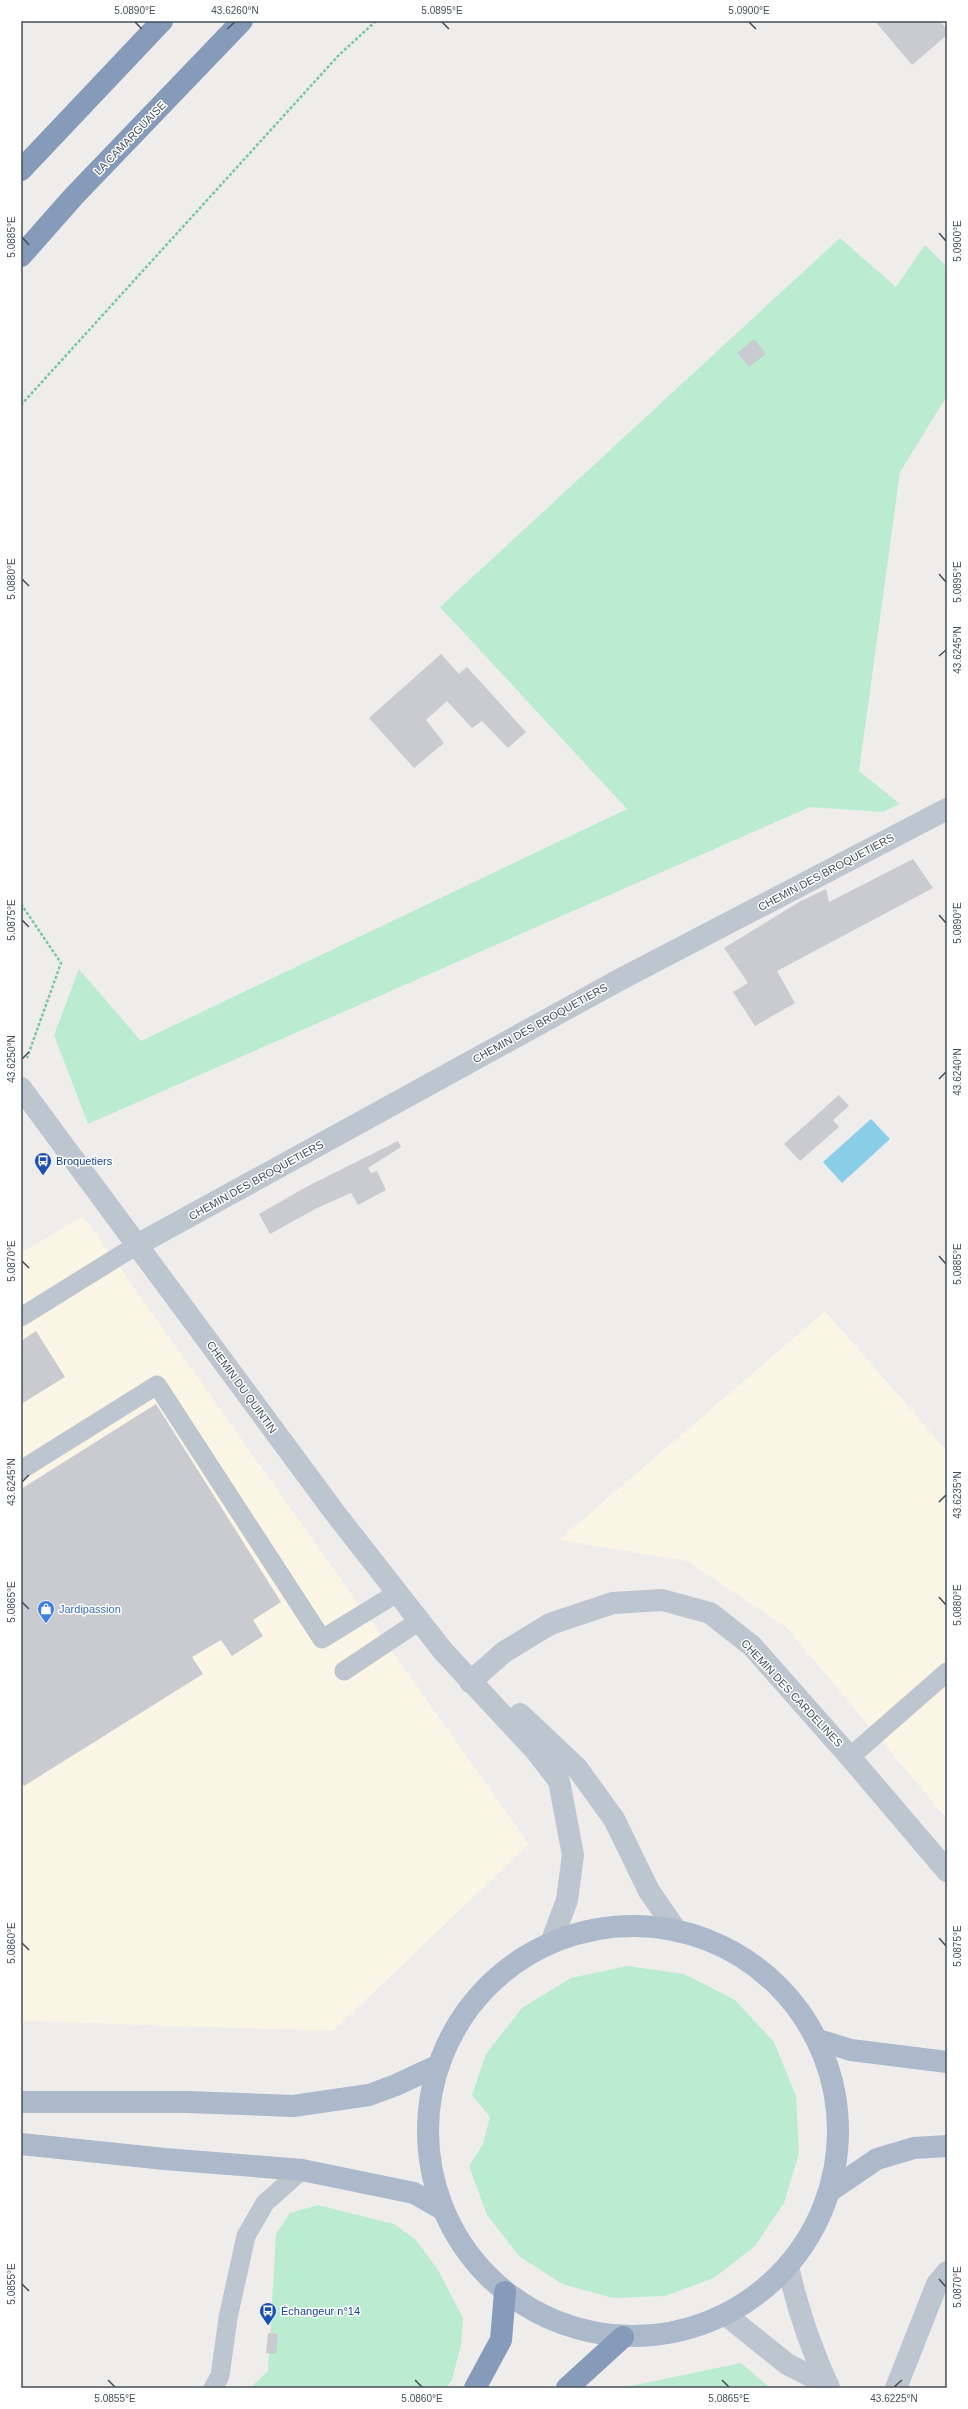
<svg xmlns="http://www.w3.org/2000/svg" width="968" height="2409" viewBox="0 0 968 2409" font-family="Arial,sans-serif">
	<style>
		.commercial { fill: #faf5e4 }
		.green { fill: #bbecd1 }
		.water { fill: #8acde7 }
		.building { fill: #c9cbd1 }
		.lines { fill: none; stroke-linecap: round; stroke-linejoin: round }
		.path { stroke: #75c8a5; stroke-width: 2.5; stroke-dasharray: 3 2; stroke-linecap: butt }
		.service { stroke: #bdc5ce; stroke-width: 19 }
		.minor { stroke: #bdc5ce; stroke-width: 22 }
		.tertiary { stroke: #bdc5ce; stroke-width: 22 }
		.primary { stroke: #acb9ca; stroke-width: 22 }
		.motorway { stroke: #859bb9; stroke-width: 22 }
		.ticks { fill: none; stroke: #454e58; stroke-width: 1.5 }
		.labels { text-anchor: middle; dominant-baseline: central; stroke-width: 3; stroke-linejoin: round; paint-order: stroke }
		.street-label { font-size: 11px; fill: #454e58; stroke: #fff }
		.transit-label { font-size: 11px; fill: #164399; stroke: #fff; text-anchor: start }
		.shop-label { font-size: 11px; fill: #366cbe; stroke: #fff; text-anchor: start }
		.neatline { fill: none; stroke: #454e58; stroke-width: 1.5 }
		.ticks-label { font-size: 10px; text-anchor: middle; fill: #454e58 }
	</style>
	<rect width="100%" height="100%" fill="#efecec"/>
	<g class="commercial">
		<polygon points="83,1216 529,1844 333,2031 21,2021 21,1253"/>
		<polygon points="825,1311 947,1451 947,1819 786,1627 687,1561 559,1540"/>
	</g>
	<g class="green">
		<polygon points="840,238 896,287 925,245 947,267 947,396 900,472 859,771 900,804 883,812 810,807 88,1124 54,1035 79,969 141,1041 627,809 440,607"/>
		<polygon points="627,1966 684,1974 735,2000 774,2042 796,2096 799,2153 784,2203 755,2246 714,2278 665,2296 613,2298 562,2284 519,2256 487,2215 469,2166 483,2144 490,2117 472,2095 486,2054 522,2008 571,1978"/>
		<polygon points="318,2205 394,2224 416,2240 438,2270 463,2318 461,2345 452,2380 446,2388 250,2388 268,2371 276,2234 290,2213"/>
		<polygon points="741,2363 770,2388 621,2388"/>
	</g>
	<polygon class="water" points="871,1119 890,1139 842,1183 823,1162"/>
	<g class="building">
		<polygon points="875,21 940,21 947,30 947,35 912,65"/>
		<polygon points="754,339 766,354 749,367 737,353"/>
		<polygon points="441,654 459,674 467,667 526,732 508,748 482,721 472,728 447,701 426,720 444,743 414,768 369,718"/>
		<polygon points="913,859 933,888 777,971 795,1003 755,1026 733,992 748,983 724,948 799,902 826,889 829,902"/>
		<polygon points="839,1095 849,1106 833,1120 839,1127 800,1161 784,1144"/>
		<polygon points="398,1141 401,1147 368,1168 371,1173 377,1171 386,1190 358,1205 351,1193 317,1208 270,1234 259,1214 308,1186"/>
		<polygon points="36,1331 65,1377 21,1404 21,1341"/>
		<polygon points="156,1404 281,1602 253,1620 263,1636 232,1656 221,1640 192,1657 203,1674 24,1786 21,1782 21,1489"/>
		<polygon points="268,2333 278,2334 276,2354 266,2353"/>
	</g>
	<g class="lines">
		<g class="path">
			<polyline points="21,405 338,56 376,21"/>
			<polyline points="21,904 61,963 27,1058"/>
		</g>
		<g class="service">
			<polyline points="21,1317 137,1245"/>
			<polyline points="21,1470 157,1385 322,1639 397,1593"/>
			<polyline points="344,1671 419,1621"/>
			<polyline points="850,1757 947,1672"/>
			<polyline points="213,2388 220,2376 228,2318 246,2236 265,2203 302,2170"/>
		</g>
		<g class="minor">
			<polyline points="137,1245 621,979 947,809"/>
			<polyline points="470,1682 504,1652 550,1624 613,1603 662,1600 710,1613 752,1646 850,1757 947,1871"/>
			<polyline points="896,2388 937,2284 947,2272"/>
		</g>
		<g class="tertiary">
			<polyline points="21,1088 335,1513 443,1651 536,1751 559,1781 573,1855 567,1900 551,1943"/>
			<polyline points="520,1714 577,1768 614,1819 649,1891 676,1930"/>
			<path d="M788 2266C797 2308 811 2348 829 2388"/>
			<polyline points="726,2315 787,2364 828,2385"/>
		</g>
		<g class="primary">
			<circle cx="633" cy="2131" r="205"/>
			<polyline points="818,2040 851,2050 947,2062"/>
			<polyline points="21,2102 186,2102 293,2106 369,2095 396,2085 439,2065"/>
			<polyline points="21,2144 165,2159 302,2170 414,2193 442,2209"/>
			<polyline points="830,2191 877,2159 914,2148 947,2146"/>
		</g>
		<g class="motorway">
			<polyline points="21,170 162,21"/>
			<polyline points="21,256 74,196 242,21"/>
			<polyline points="475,2388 501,2340 505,2292"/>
			<polyline points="567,2388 623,2337"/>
		</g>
	</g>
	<path class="ticks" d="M135 22 142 29M442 22 449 29M749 22 756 29M227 29 235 22M939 233 946 241M22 237 29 245M939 574 946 582M22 579 29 586M939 656 946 650M939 915 946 923M22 920 29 927M22 1059 29 1052M939 1079 946 1072M939 1256 946 1264M22 1261 29 1268M22 1482 29 1475M939 1502 946 1495M939 1597 946 1605M22 1602 29 1609M939 1938 946 1946M22 1943 29 1950M939 2279 946 2287M22 2284 29 2291M108 2380 115 2387M415 2380 422 2387M722 2380 729 2387M894 2387 902 2380"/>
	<defs>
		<symbol id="bus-pin" viewBox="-11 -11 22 30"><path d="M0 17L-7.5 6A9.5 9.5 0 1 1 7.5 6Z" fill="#1a4fb4" stroke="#fff"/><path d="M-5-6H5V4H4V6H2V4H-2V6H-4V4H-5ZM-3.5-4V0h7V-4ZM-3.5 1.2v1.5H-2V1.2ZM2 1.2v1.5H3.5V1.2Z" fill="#fff"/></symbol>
		<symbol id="shop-pin" viewBox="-11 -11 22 30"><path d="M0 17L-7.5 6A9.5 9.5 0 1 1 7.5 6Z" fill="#3f7fe0" stroke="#fff"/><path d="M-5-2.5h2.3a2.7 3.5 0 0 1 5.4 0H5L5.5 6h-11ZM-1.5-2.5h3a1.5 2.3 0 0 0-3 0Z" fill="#fff"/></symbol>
	</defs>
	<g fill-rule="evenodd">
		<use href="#bus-pin" x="33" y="1151" width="20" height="27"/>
		<use href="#shop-pin" x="36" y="1599" width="20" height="27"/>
		<use href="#bus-pin" x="258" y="2301" width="20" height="27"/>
	</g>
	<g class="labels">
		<g class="street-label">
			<text transform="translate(130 138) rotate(-46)">LA CAMARGUAISE</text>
			<text transform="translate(826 872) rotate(-28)">CHEMIN DES BROQUETIERS</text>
			<text transform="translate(540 1023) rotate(-29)">CHEMIN DES BROQUETIERS</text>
			<text transform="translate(256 1180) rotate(-29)">CHEMIN DES BROQUETIERS</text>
			<text transform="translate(242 1387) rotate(54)">CHEMIN DU QUINTIN</text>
			<text transform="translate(792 1693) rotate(47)">CHEMIN DES CARDELINES</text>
		</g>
		<g class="transit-label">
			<text x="56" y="1161">Broquetiers</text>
			<text x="281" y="2311">Échangeur n°14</text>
		</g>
		<g class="shop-label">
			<text x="59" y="1609">Jardipassion</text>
		</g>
	</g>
	<rect width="968" height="2409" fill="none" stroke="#ffffff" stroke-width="44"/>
	<rect x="22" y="22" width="924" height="2365" class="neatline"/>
	<g class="ticks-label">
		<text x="135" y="14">5.0890°E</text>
		<text x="235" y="14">43.6260°N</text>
		<text x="442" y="14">5.0895°E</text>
		<text x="749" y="14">5.0900°E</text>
		<text transform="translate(11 237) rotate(-90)" y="4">5.0885°E</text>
		<text transform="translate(957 241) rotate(-90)" y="4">5.0900°E</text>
		<text transform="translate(11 579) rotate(-90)" y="4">5.0880°E</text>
		<text transform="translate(957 582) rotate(-90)" y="4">5.0895°E</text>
		<text transform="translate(957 650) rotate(-90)" y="4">43.6245°N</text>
		<text transform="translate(11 920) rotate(-90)" y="4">5.0875°E</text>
		<text transform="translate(957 923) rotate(-90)" y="4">5.0890°E</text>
		<text transform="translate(11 1059) rotate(-90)" y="4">43.6250°N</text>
		<text transform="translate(957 1072) rotate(-90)" y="4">43.6240°N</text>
		<text transform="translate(11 1261) rotate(-90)" y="4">5.0870°E</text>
		<text transform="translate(957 1264) rotate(-90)" y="4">5.0885°E</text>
		<text transform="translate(11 1482) rotate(-90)" y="4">43.6245°N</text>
		<text transform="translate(957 1495) rotate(-90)" y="4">43.6235°N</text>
		<text transform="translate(11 1602) rotate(-90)" y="4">5.0865°E</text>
		<text transform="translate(957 1605) rotate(-90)" y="4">5.0880°E</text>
		<text transform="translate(11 1943) rotate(-90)" y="4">5.0860°E</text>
		<text transform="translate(957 1946) rotate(-90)" y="4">5.0875°E</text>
		<text transform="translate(11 2284) rotate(-90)" y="4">5.0855°E</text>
		<text transform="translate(957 2287) rotate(-90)" y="4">5.0870°E</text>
		<text x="115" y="2402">5.0855°E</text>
		<text x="422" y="2402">5.0860°E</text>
		<text x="729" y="2402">5.0865°E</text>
		<text x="894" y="2402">43.6225°N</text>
	</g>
</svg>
